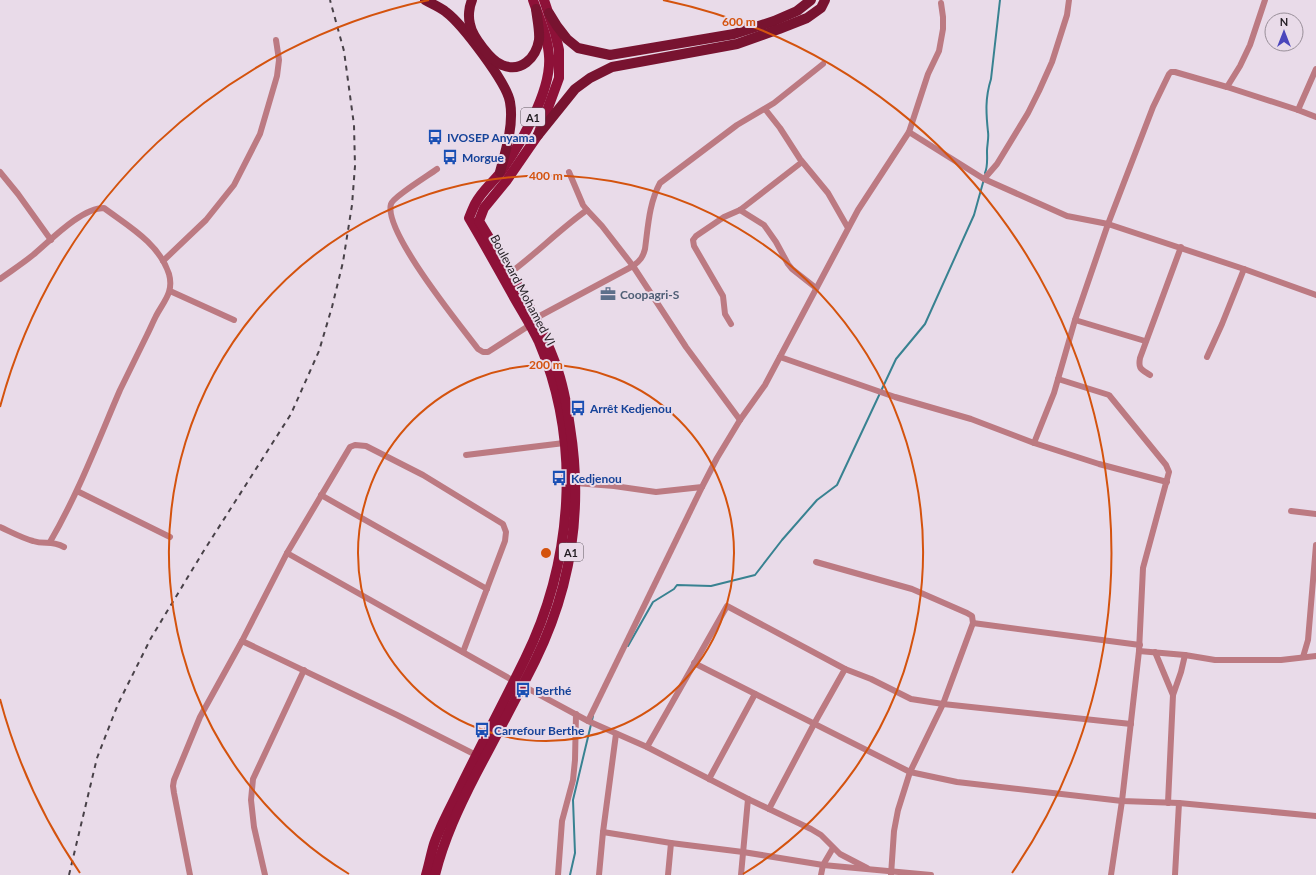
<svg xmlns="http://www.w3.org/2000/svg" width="1316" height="875" viewBox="0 0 1316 875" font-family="Lato,sans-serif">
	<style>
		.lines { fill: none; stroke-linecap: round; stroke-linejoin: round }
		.stream { stroke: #388291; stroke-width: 2 }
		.minor { stroke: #bc7a82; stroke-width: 6 }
		.primary { stroke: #8e1138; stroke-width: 10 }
		.trunk { stroke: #781330; stroke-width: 10 }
		.rail { stroke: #484148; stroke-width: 2; stroke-dasharray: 5 5; stroke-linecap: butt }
		.ring { fill: none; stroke: #d4530e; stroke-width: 2 }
		.labels { text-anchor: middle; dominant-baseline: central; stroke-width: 4; stroke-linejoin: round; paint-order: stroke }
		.shield { fill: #e9dbe9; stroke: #5e565e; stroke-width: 1 }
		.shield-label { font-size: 11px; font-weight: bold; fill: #221d22 }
		.transit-label { font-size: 12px; font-weight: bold; fill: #164399; stroke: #e9dbe9; text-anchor: start }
		.street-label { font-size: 12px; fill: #221d22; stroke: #e9dbe9 }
		.service-label { font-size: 12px; font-weight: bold; fill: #4e5e75; stroke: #e9dbe9; text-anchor: start }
		.centre { fill: #d4530e; stroke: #e9dbe9; stroke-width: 2 }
		.ring-label { font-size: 12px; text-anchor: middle; font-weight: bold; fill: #d4530e; stroke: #e9dbe9; stroke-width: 4; stroke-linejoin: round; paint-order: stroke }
	</style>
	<rect width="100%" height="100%" fill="#e9dbe9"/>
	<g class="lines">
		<g class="stream">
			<path d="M985 173C988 166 987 159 987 151 987 145 989 138 988 132 986 113 985 98 991 79L1000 0"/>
			<polyline points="628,646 653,602 674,589 677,585 711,586 755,575 782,540 817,500 837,485 896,359 925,324 974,215 984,179"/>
			<polyline points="570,875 575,853 573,800 593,716"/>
		</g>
		<g class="minor">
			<polyline points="1265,0 1250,45 1240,66 1227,87 1298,110 1316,117"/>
			<polyline points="765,109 780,128 800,159 828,193 848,228"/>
			<polyline points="1298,110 1316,69"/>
			<polyline points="909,132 984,179 1067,216 1108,224 1244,269 1316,295"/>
			<path d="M437 169C429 175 393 197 391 204 383 231 460 325 478 349L483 352H488L530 325"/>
			<polyline points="0,172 18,194 51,240"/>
			<polyline points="984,179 997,164 1028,113 1039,91 1052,62 1067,15 1069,0"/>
			<polyline points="587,210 602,226 633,266 686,347 740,420"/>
			<polyline points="740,210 764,225 776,242 788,264 792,269 816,288"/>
			<polyline points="163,261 206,220 234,185 260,134 277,76 279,60 276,40"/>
			<path d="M510 273C537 253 560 229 587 210L583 205 569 172"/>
			<path d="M0 279C11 271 22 264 33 255 50 241 81 208 104 208 128 226 159 243 169 274 174 292 164 301 156 316 153 322 150 329 147 335 138 353 129 372 120 390 98 441 78 494 50 542"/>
			<polyline points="170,291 234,320"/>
			<path d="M536 318 633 266C640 261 643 257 645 249 648 227 649 203 660 183L737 125 774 103 823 64"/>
			<polyline points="1075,320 1145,341"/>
			<polyline points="731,324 725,314 723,296 694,246 693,240 696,236 724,217 740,210 802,162"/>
			<polyline points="780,357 895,397 971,419 1034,443 1099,464 1167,482"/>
			<polyline points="1207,357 1222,324 1244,269"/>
			<path d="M1150 375C1141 369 1138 369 1140 358L1181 247"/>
			<polyline points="1058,379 1109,395 1166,465 1169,472 1143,568 1139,651 1122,801 1111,875"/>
			<polyline points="1034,443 1054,393 1075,320 1108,224 1153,107 1169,74 1171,72 1175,72 1227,87"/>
			<polyline points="466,455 564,443"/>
			<polyline points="575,483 614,486 656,492 702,487 717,458 740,420 765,385 858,210 909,132 928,74 939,51 943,29 943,17 941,3"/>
			<polyline points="77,491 170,537"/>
			<polyline points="321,495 487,589"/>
			<polyline points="1291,511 1316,514"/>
			<path d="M0 527C11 532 22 538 33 541 45 545 51 540 64 547"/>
			<polyline points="287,553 514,681 588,721 647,747 748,799 811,829 821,835 840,854 867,868"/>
			<polyline points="816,562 912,589 967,613 972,616 973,623 943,704 910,772 898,810 894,831 891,875"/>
			<polyline points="973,623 1140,645"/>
			<polyline points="242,641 397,715 476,755"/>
			<polyline points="1139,651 1185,655 1215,660 1281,660 1316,656"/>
			<polyline points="1155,652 1173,695 1168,803"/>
			<polyline points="1303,657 1308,640 1316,545"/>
			<polyline points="694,663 910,772 957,782 1122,801 1179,803 1316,816"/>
			<polyline points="845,669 871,679 911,699 943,704 1131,724"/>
			<polyline points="1173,695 1181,672 1185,655"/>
			<polyline points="588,721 702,487"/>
			<polyline points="647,747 727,606 845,669 814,724 769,809"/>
			<polyline points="709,779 755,694"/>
			<polyline points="603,832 671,843 743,852 823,865 931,875"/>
			<polyline points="190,875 174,793 173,786 174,780 200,717 242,641 287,553 350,447 355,445 366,446 423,475 503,524 506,532 505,541 463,652"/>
			<polyline points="265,875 254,827 251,800 253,779 304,670"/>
			<polyline points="558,875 562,821 573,780 575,760 576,714"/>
			<polyline points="599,875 603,832 616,734"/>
			<polyline points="668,875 671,843"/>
			<polyline points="741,875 748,799"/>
			<polyline points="821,875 823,865 833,848"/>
			<polyline points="1175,875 1179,803"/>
		</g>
		<g class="primary">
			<path d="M426 875C429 865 431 854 434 844 441 824 452 805 461 786 482 743 504 702 525 659 573 561 582 443 539 342 532 327 523 313 515 299 500 272 485 245 469 218 471 213 473 208 475 204 481 192 492 183 500 173 520 145 552 91 549 56 548 37 539 18 533 0"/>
			<path d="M435 875C444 839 459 807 476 774 496 736 516 699 535 661 572 586 583 508 570 427 567 406 563 384 556 365 537 313 507 268 479 221L484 208 507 180 538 135 559 78V50L555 33 544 0"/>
		</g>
		<g class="trunk">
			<path d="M425 0C432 4 440 7 446 12 462 24 507 83 510 102 514 124 506 150 500 172"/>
			<path d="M472 0C469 7 468 17 470 24 472 36 491 61 502 65 521 73 536 58 539 40 540 31 537 18 536 9"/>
			<polyline points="549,13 557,26 567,39 578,48 610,55 734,34 774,21 797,11 811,0"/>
			<polyline points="538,135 575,89 590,78 612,67 737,44 779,29 807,18 821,8 825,0"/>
		</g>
		<polyline class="rail" points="69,875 97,758 118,704 151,638 203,552 291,414 319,351 332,307 343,262 352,205 355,166 354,125 344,51 330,0"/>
	</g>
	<g class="ring">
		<circle cx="546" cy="553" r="188"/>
		<path d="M349 874A377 377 0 1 1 743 874"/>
		<path d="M80 873A565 565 0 0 1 0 699M0 407A565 565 0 0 1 429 0M663 0A565 565 0 0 1 1012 873"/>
	</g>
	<defs>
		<symbol id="bus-bare" viewBox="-9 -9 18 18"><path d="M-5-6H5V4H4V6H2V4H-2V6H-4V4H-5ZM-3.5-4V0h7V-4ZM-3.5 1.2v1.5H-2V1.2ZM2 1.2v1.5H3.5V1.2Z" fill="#1a4fb4" stroke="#e9dbe9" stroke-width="2.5" paint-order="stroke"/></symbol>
		<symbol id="office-bare" viewBox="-9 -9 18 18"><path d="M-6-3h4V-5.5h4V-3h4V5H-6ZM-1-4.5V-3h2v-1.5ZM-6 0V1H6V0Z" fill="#5c6f8a" stroke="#e9dbe9" stroke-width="2.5" paint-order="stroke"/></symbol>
	</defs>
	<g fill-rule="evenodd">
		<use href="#bus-bare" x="424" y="126" width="22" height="22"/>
		<use href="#bus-bare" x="439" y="146" width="22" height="22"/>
		<use href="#office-bare" x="597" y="283" width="22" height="22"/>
		<use href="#bus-bare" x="567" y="397" width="22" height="22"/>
		<use href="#bus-bare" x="548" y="467" width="22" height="22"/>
		<use href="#bus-bare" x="512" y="679" width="22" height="22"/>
		<use href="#bus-bare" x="471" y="719" width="22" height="22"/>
	</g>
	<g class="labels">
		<g class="shield">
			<rect x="521" y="108" width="24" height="18" rx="3"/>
			<rect x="559" y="543" width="24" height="18" rx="3"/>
		</g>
		<g class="shield-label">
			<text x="533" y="117">A1</text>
			<text x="571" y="552">A1</text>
		</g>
		<g class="transit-label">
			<text x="447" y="137">IVOSEP Anyama</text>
			<text x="462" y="157">Morgue</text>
			<text x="590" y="408">Arrêt Kedjenou</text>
			<text x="571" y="478">Kedjenou</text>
			<text x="535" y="690">Berthé</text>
			<text x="494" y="730">Carrefour Berthe</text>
		</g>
		<g class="street-label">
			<text transform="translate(523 290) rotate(62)">Boulevard Mohamed VI</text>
		</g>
		<g class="service-label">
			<text x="620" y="294">Coopagri-S</text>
		</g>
	</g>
	<circle cx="546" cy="553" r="6" class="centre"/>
	<g class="ring-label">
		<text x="739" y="26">600 m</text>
		<text x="546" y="180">400 m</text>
		<text x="546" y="369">200 m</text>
	</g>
	<g transform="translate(1284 32)"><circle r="19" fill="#e9dbe9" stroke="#998f99"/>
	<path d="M0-3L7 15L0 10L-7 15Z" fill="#4b46bc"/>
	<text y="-6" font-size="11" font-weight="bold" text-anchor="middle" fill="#221d22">N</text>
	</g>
</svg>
